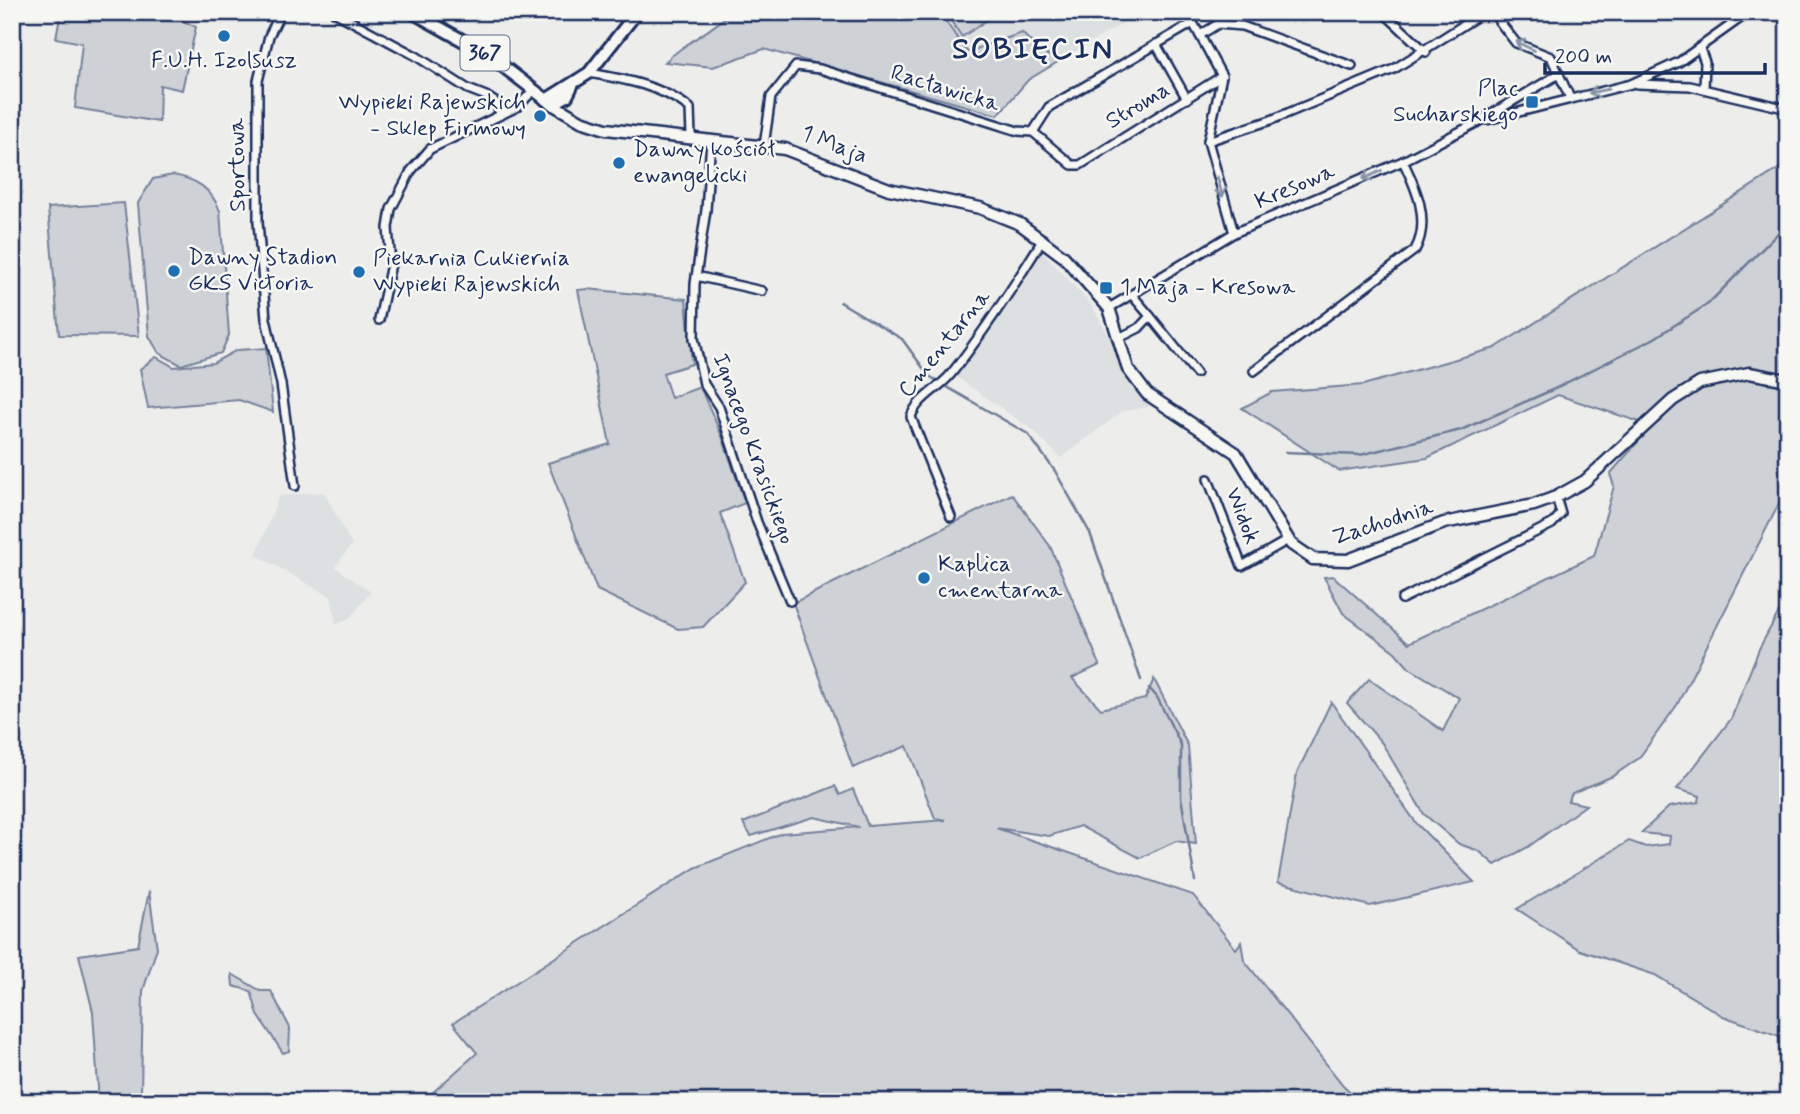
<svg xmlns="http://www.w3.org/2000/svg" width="1800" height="1114" viewBox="0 0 1800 1114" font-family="Mynerve,sans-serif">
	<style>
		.built { fill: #dde0e1 }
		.green { fill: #ced2d7; stroke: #74809a; stroke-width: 2 }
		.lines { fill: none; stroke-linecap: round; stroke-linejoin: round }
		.stream { stroke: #6e7a96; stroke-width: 2.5 }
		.street-casing { stroke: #1b2f5e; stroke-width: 12 }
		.secondary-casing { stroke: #1b2f5e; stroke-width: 15 }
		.primary-casing { stroke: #1b2f5e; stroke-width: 16 }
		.street { stroke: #f6f6f2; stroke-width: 7 }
		.secondary { stroke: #f6f6f2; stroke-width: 10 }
		.primary { stroke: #f6f6f2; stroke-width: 10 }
		.oneway { stroke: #8892a8 }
		.poi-dot { fill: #1f6fb2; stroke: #f6f6f2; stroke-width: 2.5 }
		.labels { text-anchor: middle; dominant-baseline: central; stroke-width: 5; stroke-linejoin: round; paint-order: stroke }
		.shield { fill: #f6f6f2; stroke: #5d6b8a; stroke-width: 2 }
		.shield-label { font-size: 21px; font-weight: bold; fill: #1b2f5e }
		.poi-label { font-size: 23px; fill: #1b2f5e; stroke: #f6f6f2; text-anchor: start }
		.street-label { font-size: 23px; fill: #1b2f5e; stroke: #f6f6f2 }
		.district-label { font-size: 30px; font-weight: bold; letter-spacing: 2px; fill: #1b2f5e; stroke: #f6f6f2 }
	</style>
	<rect width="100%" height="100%" fill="#edeeec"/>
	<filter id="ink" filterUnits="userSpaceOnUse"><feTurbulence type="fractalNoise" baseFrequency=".0143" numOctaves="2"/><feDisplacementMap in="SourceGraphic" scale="14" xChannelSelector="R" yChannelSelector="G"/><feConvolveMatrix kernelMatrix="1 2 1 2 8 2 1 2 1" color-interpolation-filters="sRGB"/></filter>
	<g filter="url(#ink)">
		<g class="built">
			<polygon points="938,12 1131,12 1134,17 1061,60 1042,53 967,52"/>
			<polygon points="1041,250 1091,304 1150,407 1123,411 1061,458 1034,431 955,376 1002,313"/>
			<polygon points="324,492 352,545 335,567 371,592 349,619 336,625 331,597 256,555 279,496"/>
		</g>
		<g class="green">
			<polygon points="61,12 165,12 196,27 182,90 160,85 159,122 75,108 82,43 56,38"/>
			<path d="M731 12H939L967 52 1022 33 1042 53 1061 60 1028 80 998 115 764 49 713 67 665 62C685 42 711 32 731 12Z"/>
			<polygon points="945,12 998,12 962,37"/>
			<polygon points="1788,163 1788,486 1677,705 1639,758 1613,776 1572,793 1568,801 1586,805 1528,847 1495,865 1479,851 1459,844 1424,814 1382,743 1347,703 1369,679 1443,731 1459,698 1409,668 1395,652 1343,613 1324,577 1333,576 1409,643 1594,556 1614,486 1610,474 1652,426 1558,395 1427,458 1339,471 1242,408 1272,392 1363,385 1495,348"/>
			<path d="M173 175C196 179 211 188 220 211L229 335 221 353 181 365 159 353 149 336 138 203 153 179Z"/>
			<polygon points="124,203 139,336 59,335 48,208"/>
			<polygon points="587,289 686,299 692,364 663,373 671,398 700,387 722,436 745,503 720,513 745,582 703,627 678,629 597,590 548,463 610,444 578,290"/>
			<polygon points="266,348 273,412 239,400 148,408 140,369 156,357 174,367 213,363 237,350"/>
			<polygon points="1012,494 1050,546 1100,665 1072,678 1101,709 1145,699 1154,679 1188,746 1196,844 1176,841 1140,858 1080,826 1049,836 996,828 1193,895 1236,949 1241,942 1244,960 1343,1085 1361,1102 422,1102 477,1053 453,1023 695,868 782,833 859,827 814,817 751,836 743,823 835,786 840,795 853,789 868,826 946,820 935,818 907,746 853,768 793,603"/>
			<polygon points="1788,595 1788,1039 1723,1016 1655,975 1580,950 1517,909 1629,841 1646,847 1669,844 1670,836 1641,833 1669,807 1699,802 1700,796 1677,789 1731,719 1759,649"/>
			<polygon points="1331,702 1417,824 1474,882 1370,906 1278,882 1297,773"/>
			<polygon points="149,891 157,948 143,991 141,1092 135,1102 99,1102 93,1012 79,955 138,946"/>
			<polygon points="232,974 261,991 271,991 290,1028 289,1051 283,1053 258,1015 251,991 233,986"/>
		</g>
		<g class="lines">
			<g class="stream">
				<polyline points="840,302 902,339 929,376 936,380"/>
				<polyline points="947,387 1028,434 1055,471 1090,533 1141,680"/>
				<polyline points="1285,452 1360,455 1461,430 1552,390 1653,339 1708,304 1788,223"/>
				<polyline points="1149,688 1157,697 1181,745 1181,797 1195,881"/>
			</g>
			<defs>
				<g id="street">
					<polyline points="281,12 269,36 258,81 258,222 266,319 281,384 295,486"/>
					<polyline points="334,12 416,56 468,89 486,96 495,102 500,113"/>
					<polyline points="1187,12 1222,76 1208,141 1234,233"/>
					<polyline points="1383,12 1426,52"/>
					<polyline points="1492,12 1516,43 1551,57 1570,98"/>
					<polyline points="1200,35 1218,24 1242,26 1352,66"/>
					<polyline points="1156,44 1187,99"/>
					<polyline points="1700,49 1705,62 1704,88"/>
					<path d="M589 73C625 79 661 86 690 108L691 137"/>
					<polyline points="1637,84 1690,86 1788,109"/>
					<polyline points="1487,120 1631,84 1679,62 1749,12"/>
					<polyline points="1033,132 1049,107 1193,23"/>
					<polyline points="711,140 706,210 695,284 694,338 704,384 719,407 757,522 790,601"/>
					<polyline points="1208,141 1271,120 1394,69 1484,12"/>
					<polyline points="764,146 771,97 796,66 820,69 1018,131 1033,132 1072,165 1080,165 1222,76"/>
					<polyline points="696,276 762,291"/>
					<polyline points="1109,308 1234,233 1403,161 1476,123 1559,74"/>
					<polyline points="1150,316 1196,373"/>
					<polyline points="379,320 391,264 388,228 391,209 411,171 430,149 517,107 534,90"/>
					<polyline points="1119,338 1139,328 1150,316 1132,295"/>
					<path d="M1254 371 1415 250C1431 221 1416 188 1403 161"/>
					<polyline points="1208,479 1242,566 1288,540"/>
					<path d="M951 517 911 417C917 398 939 389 951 374 985 331 1014 286 1043 239"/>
					<polyline points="1402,599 1552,524 1561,514 1556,497"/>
				</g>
				<polyline id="secondary" points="552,104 581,121 606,129 785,149 889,189 980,208 1020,224 1064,257 1109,308 1128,369 1147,394 1236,453 1291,544 1313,559 1348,560 1444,523 1534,505 1556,497 1585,481 1673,400 1700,383 1749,373 1788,380"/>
				<g id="primary">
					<polyline points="412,12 487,54 552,104 567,96 572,86"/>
					<polyline points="546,100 589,73 637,12"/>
				</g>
			</defs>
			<use href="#street" class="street-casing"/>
			<use href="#secondary" class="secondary-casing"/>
			<use href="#primary" class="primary-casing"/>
			<use href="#street" class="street"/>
			<use href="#secondary" class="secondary"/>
			<use href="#primary" class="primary"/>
		</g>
		<defs><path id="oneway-shaft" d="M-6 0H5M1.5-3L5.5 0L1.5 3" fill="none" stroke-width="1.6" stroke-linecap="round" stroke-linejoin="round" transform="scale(1.75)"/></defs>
		<g class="oneway">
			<use href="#oneway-shaft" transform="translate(1525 46) rotate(-154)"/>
			<use href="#oneway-shaft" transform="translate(1599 91) rotate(168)"/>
			<use href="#oneway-shaft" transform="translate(1372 175) rotate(155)"/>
			<use href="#oneway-shaft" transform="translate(1220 187) rotate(75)"/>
		</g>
	</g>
	<g class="poi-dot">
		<circle cx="224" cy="36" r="7"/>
		<rect x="1525" y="95" width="14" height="14" rx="3.5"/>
		<circle cx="540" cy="116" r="7"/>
		<circle cx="619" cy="163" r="7"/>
		<circle cx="174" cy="271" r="7"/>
		<circle cx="359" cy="272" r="7"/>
		<rect x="1099" y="281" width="14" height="14" rx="3.5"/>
		<circle cx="924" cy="578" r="7"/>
	</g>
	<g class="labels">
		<rect class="shield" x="460.5" y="35.5" width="49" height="35" rx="5"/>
		<g class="shield-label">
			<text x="485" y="53">367</text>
		</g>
		<g class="poi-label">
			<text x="224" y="61" text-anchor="middle">F.U.H. Izolsusz</text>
			<text x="1518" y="89" text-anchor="end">Plac<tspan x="1518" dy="26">Sucharskiego</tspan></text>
			<text x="526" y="103" text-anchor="end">Wypieki Rajewskich<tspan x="526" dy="26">- Sklep Firmowy</tspan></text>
			<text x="633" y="150">Dawny kościół<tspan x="633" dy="26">ewangelicki</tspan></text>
			<text x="188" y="258">Dawny Stadion<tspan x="188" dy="26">GKS Victoria</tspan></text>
			<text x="373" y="259">Piekarnia Cukiernia<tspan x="373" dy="26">Wypieki Rajewskich</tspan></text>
			<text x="1120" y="288">1 Maja - Kresowa</text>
			<text x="938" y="565">Kaplica<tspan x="938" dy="26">cmentarna</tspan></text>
		</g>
		<g class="street-label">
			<text transform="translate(945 89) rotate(17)">Racławicka</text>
			<text transform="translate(1138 106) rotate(-31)">Stroma</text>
			<text transform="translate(834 145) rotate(21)">1 Maja</text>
			<text transform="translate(238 165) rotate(-91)">Sportowa</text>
			<text transform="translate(1295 187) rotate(-23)">Kresowa</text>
			<text transform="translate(945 344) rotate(-51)">Cmentarna</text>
			<text transform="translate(753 449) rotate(70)">Ignacego Krasickiego</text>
			<text transform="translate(1242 516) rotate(69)">Widok</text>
			<text transform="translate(1383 523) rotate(-18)">Zachodnia</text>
		</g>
		<g class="district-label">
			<text x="1033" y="49">SOBIĘCIN</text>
		</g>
	</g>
	<rect width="1800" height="1114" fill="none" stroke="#f6f6f2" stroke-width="42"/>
	<rect x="21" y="21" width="1758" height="1072" fill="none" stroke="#1b2f5e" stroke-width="2.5" filter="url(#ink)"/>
	<path d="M1545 63v10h220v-10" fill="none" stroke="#1b2f5e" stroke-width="3.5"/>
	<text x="1555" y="63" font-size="21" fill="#1b2f5e" stroke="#f6f6f2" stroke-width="5" paint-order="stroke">200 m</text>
</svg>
